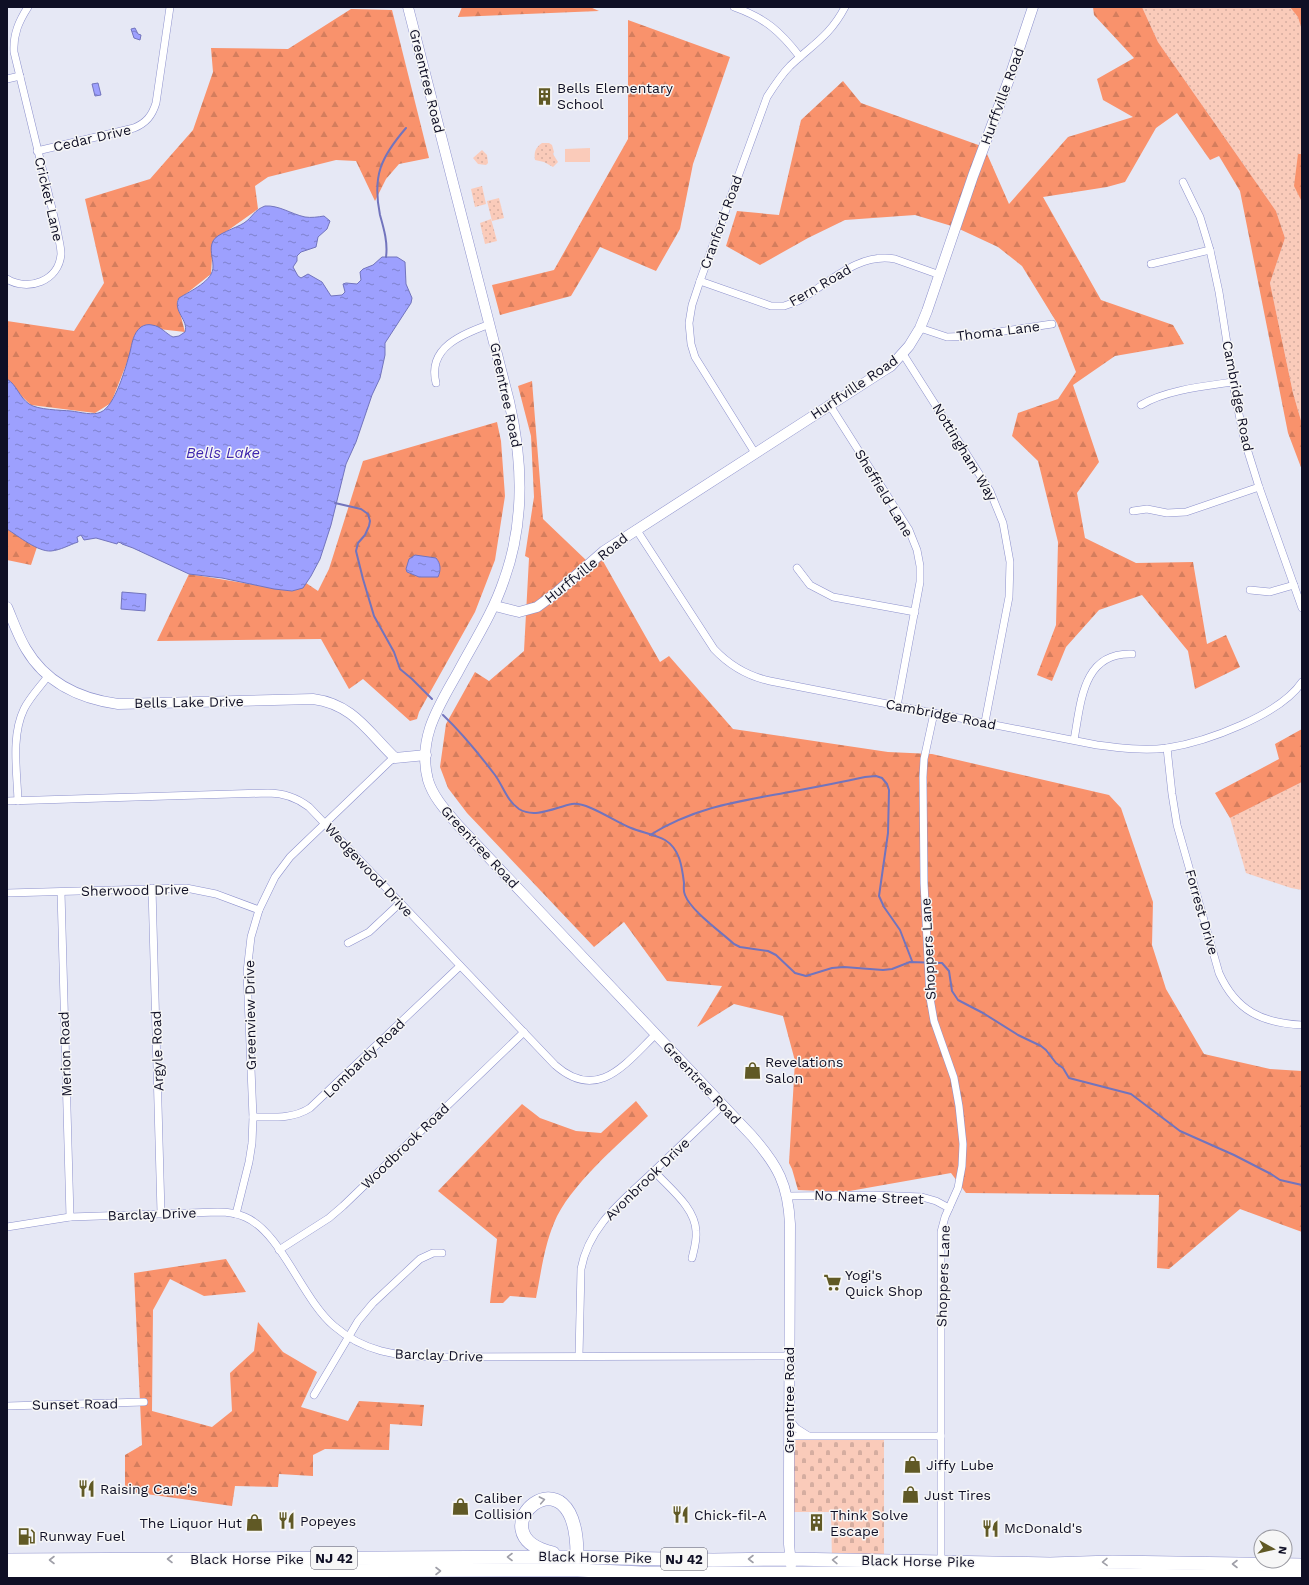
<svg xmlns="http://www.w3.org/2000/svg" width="1309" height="1585" viewBox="0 0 1309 1585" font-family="'Work Sans',sans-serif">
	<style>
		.green { fill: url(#green-dots) }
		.forest { fill: url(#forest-firs) }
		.cemetery { fill: url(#cemetery-stones) }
		.pitch { fill: #facbba }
		.water { fill: url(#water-ripples); stroke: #7274bd }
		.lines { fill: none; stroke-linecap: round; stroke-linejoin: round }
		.stream { stroke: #7274bd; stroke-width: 2 }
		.street-casing { stroke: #8d91cd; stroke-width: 8 }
		.secondary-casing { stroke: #8d91cd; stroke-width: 11 }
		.highway-casing { stroke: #8d91cd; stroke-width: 14 }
		.street { stroke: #fff; stroke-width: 7 }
		.secondary { stroke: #fff; stroke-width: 10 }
		.highway { stroke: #fff; stroke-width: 13 }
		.oneway { stroke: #9f9fa8 }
		.labels { text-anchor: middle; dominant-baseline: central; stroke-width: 3; stroke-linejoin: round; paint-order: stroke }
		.shield { fill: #f6f6f6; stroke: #545464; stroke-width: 1 }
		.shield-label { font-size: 13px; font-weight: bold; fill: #0f0f25 }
		.street-label { font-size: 14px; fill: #0f0f25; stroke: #f6f6f6 }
		.poi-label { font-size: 14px; fill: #0f0f25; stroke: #f6f6f6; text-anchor: start }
		.water-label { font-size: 15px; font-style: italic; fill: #3f26ae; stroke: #f6f6f6 }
	</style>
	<defs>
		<pattern id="green-dots" width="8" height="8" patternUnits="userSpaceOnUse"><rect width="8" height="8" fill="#facbba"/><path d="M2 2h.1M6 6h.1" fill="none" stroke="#d5ada0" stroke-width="1.8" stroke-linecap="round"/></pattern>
		<pattern id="forest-firs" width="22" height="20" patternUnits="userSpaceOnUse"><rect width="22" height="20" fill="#f9926c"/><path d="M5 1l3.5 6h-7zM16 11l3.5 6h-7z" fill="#d47d5d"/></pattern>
		<pattern id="cemetery-stones" width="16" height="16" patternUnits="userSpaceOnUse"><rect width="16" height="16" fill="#facbba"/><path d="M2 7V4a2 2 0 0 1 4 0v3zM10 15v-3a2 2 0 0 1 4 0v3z" fill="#d5ada0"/></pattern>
		<pattern id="water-ripples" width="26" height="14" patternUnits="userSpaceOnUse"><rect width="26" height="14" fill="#9da0fe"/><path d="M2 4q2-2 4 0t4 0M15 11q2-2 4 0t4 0" fill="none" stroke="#7e81cd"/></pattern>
	</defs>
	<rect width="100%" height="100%" fill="#e6e8f5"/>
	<g class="green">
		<polygon points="1142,7 1302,7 1302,424 1293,393 1270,283 1285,238 1276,211 1158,42"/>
		<path d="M542 143H549L552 145 554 152 553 154 558 162 553 167 544 162 535 160C534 152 535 148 542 143Z"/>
		<polygon points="482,150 487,155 488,163 486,165 478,164 473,158"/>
		<polygon points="482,186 486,204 475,207 471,189"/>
		<polygon points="499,198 504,218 492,221 487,201"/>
		<polygon points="491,219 497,241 485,244 480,223"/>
		<polygon points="1302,782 1302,890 1291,888 1246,873 1230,818"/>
	</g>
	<g class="forest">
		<polygon points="462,7 590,7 599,11 458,17"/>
		<polygon points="1093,7 1142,7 1158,42 1276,211 1285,238 1270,283 1293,393 1302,424 1302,470 1288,433 1240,191 1219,156 1210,160 1177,113 1156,128 1125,182 1107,187 1043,197 1101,300 1173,325 1184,344 1115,356 1073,385 1099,462 1077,493 1085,538 1136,563 1193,562 1207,644 1226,635 1240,667 1195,689 1188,651 1142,595 1099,610 1066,647 1052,681 1037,675 1056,625 1058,542 1038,461 1012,436 1018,413 1058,399 1076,372 1057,323 1022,266 998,247 955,227 915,215 845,220 808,238 760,265 726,246 737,211 779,215 801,120 843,81 861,103 984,147 1009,204 1068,137 1133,117 1103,100 1097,79 1134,58 1094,15"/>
		<polygon points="1290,7 1302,7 1302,30 1298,17"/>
		<polygon points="351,9 392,10 429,158 399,164 386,179 375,201 356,161 336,160 268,177 255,186 258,209 213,241 211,274 177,301 185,332 141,327 111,403 95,413 31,405 7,382 7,321 74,331 104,283 85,199 150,179 193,130 213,72 211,48 288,49"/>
		<polygon points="628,20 730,57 693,164 680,229 656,271 600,247 571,296 500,315 492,285 554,270 628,139"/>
		<polygon points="1298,154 1302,154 1302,202 1294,186"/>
		<polygon points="532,381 543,519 587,561 599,554 660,662 669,656 733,729 888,752 932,754 1109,795 1121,808 1153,902 1152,945 1166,989 1204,1054 1270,1069 1302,1071 1302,1232 1240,1209 1169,1269 1157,1268 1159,1195 966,1193 951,1173 844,1192 798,1190 792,1169 789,1163 795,1061 783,1016 734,1004 697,1027 722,986 667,981 624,922 594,947 467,813 448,788 440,767 446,724 475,672 489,681 524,651 529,558 525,556 534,497 531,436 518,386"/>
		<polygon points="497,422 501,441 505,496 495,560 475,612 419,712 417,719 410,721 363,679 349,689 321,639 157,641 189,574 292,591 306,583 318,591 329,569 363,461"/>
		<polygon points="7,529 37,547 31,565 7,560"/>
		<polygon points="1302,729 1302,782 1230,818 1215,793 1279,759 1275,744"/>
		<path d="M636 1101 648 1116C618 1145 569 1186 554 1223 544 1247 541 1273 536 1298L510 1296 503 1303H490L497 1239 438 1191 522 1104 540 1118 576 1131 601 1133Z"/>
		<polygon points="226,1259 246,1292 204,1296 170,1279 153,1310 152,1411 212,1427 232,1411 230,1373 254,1351 258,1322 283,1352 317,1372 301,1407 348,1421 359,1401 424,1405 422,1426 390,1424 389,1450 325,1449 313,1455 313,1476 279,1474 278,1487 235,1486 232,1506 125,1491 125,1455 142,1445 134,1273"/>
	</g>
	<polygon class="cemetery" points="789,1436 884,1436 884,1560 832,1560 831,1512 789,1512"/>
	<polygon class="pitch" points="590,148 590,162 565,162 565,149"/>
	<g class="water">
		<polygon points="135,28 138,34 141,35 140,40 134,38 131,29"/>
		<polygon points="98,83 101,95 95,96 92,84"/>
		<path d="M265 206C279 205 291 214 305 217 311 218 318 217 324 216L330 221 327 229 318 237 316 247 301 252 297 256V261L293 267 298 276 301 278 308 274 322 282 331 296 342 295 345 292 343 284 346 283 357 284 361 280 360 272 363 269 373 265 382 257H397L405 262 406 284 412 298 411 303 385 343V355L380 378 372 395 356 442 346 464 331 525 320 559 311 576 303 588 292 591 274 589 222 578 189 574 133 548 122 544 121 543 118 542 117 544 96 538 84 540 81 535 77 537 78 542C69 545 61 550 51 551 38 552 18 536 7 529V379C17 385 19 397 29 404 38 410 60 410 71 411 80 412 93 416 101 412 115 406 126 367 130 352 132 344 133 333 141 327 144 325 148 324 152 325 161 326 166 334 173 337L179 336 185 332C189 320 172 311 179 298 190 291 214 281 213 266 213 258 209 249 213 241 216 234 236 228 244 223 253 217 254 210 265 206Z"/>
		<path d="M415 555 436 558C441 564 441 570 438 577H419L407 572 406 569 409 559Z"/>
		<polygon points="122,592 146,594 145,611 121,609"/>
	</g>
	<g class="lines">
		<g class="stream">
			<path d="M386 257C388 243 384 229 380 215 372 176 381 157 406 128"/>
			<polyline points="335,503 361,509 368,514 370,521 369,526 365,535 358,543 356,551 363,579 374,616 394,652 400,669 412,679 432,699"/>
			<path d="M443 715C462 733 479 754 495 775 503 786 507 801 519 809 535 819 556 807 572 804 588 802 615 822 631 828 641 832 656 835 665 840 680 849 682 867 684 883 684 887 683 891 685 895 691 911 721 932 734 944L740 947 768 951 776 955 795 973 806 976 832 968 844 967 883 970 892 969 910 962 942 963 949 971 952 991 958 1000 983 1013 1018 1035 1041 1046 1046 1050 1056 1063 1063 1068 1069 1078 1131 1094 1180 1131 1234 1155 1271 1174 1280 1180 1302 1185"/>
			<path d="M650 835C694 808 734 802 784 793 811 788 838 783 865 777L876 776 882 778 887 784 889 790 888 833 879 896 884 907 900 930 912 961"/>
		</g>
		<defs>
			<g id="street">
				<path d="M734 7C765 18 780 31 800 57"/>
				<polyline points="7,79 20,76"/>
				<path d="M37 151 134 128C146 123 152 116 156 103L170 7"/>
				<polyline points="1183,182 1200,217 1210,250 1219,292 1235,394 1244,439 1259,487 1302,608"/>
				<polyline points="1151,264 1210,250"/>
				<path d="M7 279C28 292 59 281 61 254 61 246 58 237 57 229L14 52C13 34 19 21 28 7"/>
				<path d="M700 281 771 306H784L798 301C828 284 858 252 895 259L940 275"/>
				<polyline points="920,328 947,337 971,336 1052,324"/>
				<polyline points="903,354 990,491 1003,523 1010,562 1009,597 985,722"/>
				<path d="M436 383C427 347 463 334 490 324"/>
				<polyline points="829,404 909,530 917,550 920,566 920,582 897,706"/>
				<path d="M1141 405C1165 390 1205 386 1233 382"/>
				<path d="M755 453 695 357 691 344 689 323 692 305 700 281 767 97C774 86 781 75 790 66 812 45 830 36 845 7"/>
				<polyline points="1133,511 1147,509 1167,513 1186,512 1259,487"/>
				<path d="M636 529 714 649C730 666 747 676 770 681L1097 745C1120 748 1144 751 1167 748 1206 742 1280 715 1302 682"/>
				<polyline points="797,568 810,585 833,597 915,612"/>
				<polyline points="1250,590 1270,592 1294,585"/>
				<polyline points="934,713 924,759 923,777 924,883 930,998 934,1021 954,1078 959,1106 963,1144 962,1166 958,1188 945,1217 941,1232 941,1561"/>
				<path d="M1074 740C1081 703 1082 652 1132 654"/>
				<path d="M1167 748 1172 794 1177 825 1219 973C1236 1011 1262 1023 1302 1025"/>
				<path d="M7 801 268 793C284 793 296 797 309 807L555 1065C598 1103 626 1063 656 1034"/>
				<path d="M18 801C17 771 11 736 24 709 30 697 40 687 48 676"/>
				<polyline points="152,888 161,1213"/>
				<polyline points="61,892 70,1217"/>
				<polyline points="7,893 186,888 216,894 259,910"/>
				<polyline points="348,943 369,932 400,903"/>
				<path d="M253 1117C273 1117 293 1119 310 1108L460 966"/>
				<path d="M654 1171C669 1188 695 1207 696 1231 697 1240 694 1250 692 1258"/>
				<polyline points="788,1196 873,1195 922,1197 936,1201 949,1208"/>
				<polyline points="236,1214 249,1162 252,1143 253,1117 247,972 251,937 259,910 275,877 290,857 390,761 395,758"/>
				<path d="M7 1227 70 1217 218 1212C228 1212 236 1213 245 1217 281 1232 302 1299 334 1326 364 1352 396 1356 434 1357L788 1356"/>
				<polyline points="279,1250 329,1218 343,1206 524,1032"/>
				<path d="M579 1356 581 1269C589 1225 624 1200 654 1171 677 1149 700 1127 723 1105"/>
				<polyline points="314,1395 358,1321 373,1303 420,1259 433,1253 442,1253"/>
				<polyline points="7,1406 144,1402"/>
				<polyline points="789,1419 796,1428 807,1435"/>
				<polyline points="789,1436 941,1436"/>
			</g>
			<g id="secondary">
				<path d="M408 7 509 401C523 461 525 522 504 580 493 613 474 642 458 672 439 706 417 738 428 780 433 797 446 811 458 825L752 1136C778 1166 788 1184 790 1224L789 1473V1544L791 1565"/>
				<polyline points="495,606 519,612 537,607 556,593 604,551 883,371 891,366 909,346 920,328 927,311 973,176 1008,82 1033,7"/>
				<path d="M7 607C13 621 18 636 26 649 46 683 81 699 118 704L313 699C353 704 368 732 395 758L426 755"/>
			</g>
			<g id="highway">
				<path d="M553 1553C470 1534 578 1439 577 1557"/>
				<polyline points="7,1560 567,1557 713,1560 790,1559 1050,1564 1112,1562 1302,1565"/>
				<polyline points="7,1572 504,1570 578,1570 642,1573 939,1573 1302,1577"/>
			</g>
		</defs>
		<use href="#street" class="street-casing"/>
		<use href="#secondary" class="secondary-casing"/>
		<use href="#highway" class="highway-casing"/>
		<use href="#street" class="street"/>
		<use href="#secondary" class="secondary"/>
		<use href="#highway" class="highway"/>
	</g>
	<defs><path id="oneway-chevron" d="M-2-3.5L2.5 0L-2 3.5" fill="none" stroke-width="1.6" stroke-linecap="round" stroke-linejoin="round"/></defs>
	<g class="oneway">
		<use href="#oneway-chevron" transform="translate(542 1500) rotate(-11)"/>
		<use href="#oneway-chevron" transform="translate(510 1557) rotate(180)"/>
		<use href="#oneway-chevron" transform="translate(170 1559) rotate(180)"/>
		<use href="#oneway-chevron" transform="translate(751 1559) rotate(180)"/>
		<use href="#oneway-chevron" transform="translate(52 1560) rotate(180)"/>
		<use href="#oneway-chevron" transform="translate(835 1560) rotate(-179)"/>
		<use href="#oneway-chevron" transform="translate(1105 1562) rotate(179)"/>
		<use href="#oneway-chevron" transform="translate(1235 1564) rotate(-180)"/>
		<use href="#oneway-chevron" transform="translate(438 1571)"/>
	</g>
	<defs>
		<symbol id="building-bare" viewBox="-9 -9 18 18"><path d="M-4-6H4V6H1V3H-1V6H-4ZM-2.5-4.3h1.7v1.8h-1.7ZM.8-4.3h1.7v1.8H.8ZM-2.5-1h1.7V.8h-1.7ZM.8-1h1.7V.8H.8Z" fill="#605925" stroke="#f6f6f6" stroke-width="2.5" paint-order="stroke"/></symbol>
		<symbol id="shop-bare" viewBox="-9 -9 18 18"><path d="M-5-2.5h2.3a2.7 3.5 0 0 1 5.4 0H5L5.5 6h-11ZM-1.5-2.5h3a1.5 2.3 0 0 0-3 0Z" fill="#605925" stroke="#f6f6f6" stroke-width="2.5" paint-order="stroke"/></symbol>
		<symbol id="supermarket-bare" viewBox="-9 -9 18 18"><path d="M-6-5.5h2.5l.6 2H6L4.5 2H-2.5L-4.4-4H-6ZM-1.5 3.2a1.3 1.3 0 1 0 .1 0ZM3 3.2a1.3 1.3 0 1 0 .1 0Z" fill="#605925" stroke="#f6f6f6" stroke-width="2.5" paint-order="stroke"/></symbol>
		<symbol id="restaurant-bare" viewBox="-9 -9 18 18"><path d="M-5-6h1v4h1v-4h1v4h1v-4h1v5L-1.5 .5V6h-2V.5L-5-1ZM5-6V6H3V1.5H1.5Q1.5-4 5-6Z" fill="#605925" stroke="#f6f6f6" stroke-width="2.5" paint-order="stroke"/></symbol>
		<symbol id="fuel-bare" viewBox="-9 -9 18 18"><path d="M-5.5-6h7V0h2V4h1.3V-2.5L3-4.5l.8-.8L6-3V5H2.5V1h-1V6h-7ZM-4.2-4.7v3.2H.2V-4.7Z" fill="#605925" stroke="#f6f6f6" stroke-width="2.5" paint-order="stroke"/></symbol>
	</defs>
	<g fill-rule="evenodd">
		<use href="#building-bare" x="532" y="84" width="25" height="25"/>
		<use href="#shop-bare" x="740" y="1058" width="25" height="25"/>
		<use href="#supermarket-bare" x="820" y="1270" width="25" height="25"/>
		<use href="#shop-bare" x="900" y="1452" width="25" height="25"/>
		<use href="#restaurant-bare" x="74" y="1476" width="25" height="25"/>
		<use href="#shop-bare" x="898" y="1482" width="25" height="25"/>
		<use href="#shop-bare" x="448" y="1494" width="25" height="25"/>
		<use href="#restaurant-bare" x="668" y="1502" width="25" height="25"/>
		<use href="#restaurant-bare" x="274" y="1508" width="25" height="25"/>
		<use href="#shop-bare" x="242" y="1510" width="25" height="25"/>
		<use href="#building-bare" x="804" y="1510" width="25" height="25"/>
		<use href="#restaurant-bare" x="978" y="1516" width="25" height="25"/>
		<use href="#fuel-bare" x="14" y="1524" width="25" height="25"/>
	</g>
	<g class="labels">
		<g class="shield">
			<rect x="311" y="1547" width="46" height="22" rx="3"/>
			<rect x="661" y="1548" width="46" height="22" rx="3"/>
		</g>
		<g class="shield-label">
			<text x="334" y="1558">NJ 42</text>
			<text x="684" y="1559">NJ 42</text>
		</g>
		<g class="street-label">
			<text transform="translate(427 81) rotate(76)">Greentree Road</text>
			<text transform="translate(1002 96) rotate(-70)">Hurffville Road</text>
			<text transform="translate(92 138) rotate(-13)">Cedar Drive</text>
			<text transform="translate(49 199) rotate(77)">Cricket Lane</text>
			<text transform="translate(721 222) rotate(-70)">Cranford Road</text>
			<text transform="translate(820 285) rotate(-30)">Fern Road</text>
			<text transform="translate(998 331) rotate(-7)">Thoma Lane</text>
			<text transform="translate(854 387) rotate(-34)">Hurffville Road</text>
			<text transform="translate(506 395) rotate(78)">Greentree Road</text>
			<text transform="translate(1238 396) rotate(79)">Cambridge Road</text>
			<text transform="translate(965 452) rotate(59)">Nottingham Way</text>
			<text transform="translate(884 493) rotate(59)">Sheffield Lane</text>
			<text transform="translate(586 568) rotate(-39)">Hurffville Road</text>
			<text transform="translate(189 702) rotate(-1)">Bells Lake Drive</text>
			<text transform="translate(941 714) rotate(11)">Cambridge Road</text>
			<text transform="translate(480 847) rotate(47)">Greentree Road</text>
			<text transform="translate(369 870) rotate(47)">Wedgewood Drive</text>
			<text transform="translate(135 890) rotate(-1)">Sherwood Drive</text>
			<text transform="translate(1202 912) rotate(74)">Forrest Drive</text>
			<text transform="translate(928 949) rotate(-93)">Shoppers Lane</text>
			<text transform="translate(250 1015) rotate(-91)">Greenview Drive</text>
			<text transform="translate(157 1051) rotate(-92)">Argyle Road</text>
			<text transform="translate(65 1054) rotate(-92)">Merion Road</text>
			<text transform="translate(364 1058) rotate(-44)">Lombardy Road</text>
			<text transform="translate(702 1083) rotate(47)">Greentree Road</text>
			<text transform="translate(405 1146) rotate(-44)">Woodbrook Road</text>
			<text transform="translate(647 1179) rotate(-44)">Avonbrook Drive</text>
			<text transform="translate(869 1197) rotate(2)">No Name Street</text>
			<text transform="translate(152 1214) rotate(-2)">Barclay Drive</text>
			<text transform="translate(943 1276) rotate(-88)">Shoppers Lane</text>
			<text transform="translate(439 1355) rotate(2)">Barclay Drive</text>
			<text transform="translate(789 1400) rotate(-90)">Greentree Road</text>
			<text transform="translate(75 1404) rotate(-1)">Sunset Road</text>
			<text transform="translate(595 1557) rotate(1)">Black Horse Pike</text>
			<text x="247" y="1559">Black Horse Pike</text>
			<text transform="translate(918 1561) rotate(1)">Black Horse Pike</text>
		</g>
		<g class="poi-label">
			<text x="557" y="88">Bells Elementary<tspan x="557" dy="16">School</tspan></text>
			<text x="765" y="1062">Revelations<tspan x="765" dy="16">Salon</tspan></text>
			<text x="845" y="1275">Yogi's<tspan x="845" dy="16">Quick Shop</tspan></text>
			<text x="926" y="1465">Jiffy Lube</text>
			<text x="100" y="1489">Raising Cane's</text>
			<text x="924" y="1495">Just Tires</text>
			<text x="474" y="1498">Caliber<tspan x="474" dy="16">Collision</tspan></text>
			<text x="694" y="1515">Chick-fil-A</text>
			<text x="830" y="1515">Think Solve<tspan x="830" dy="16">Escape</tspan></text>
			<text x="300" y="1521">Popeyes</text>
			<text x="242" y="1523" text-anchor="end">The Liquor Hut</text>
			<text x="1004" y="1528">McDonald's</text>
			<text x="39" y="1536">Runway Fuel</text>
		</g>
		<g class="water-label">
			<text x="223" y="453">Bells Lake</text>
		</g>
	</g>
	<rect width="1309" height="1585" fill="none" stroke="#0f0f25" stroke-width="16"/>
	<g transform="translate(1273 1549) rotate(98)"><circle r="19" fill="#f6f6f6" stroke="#9a9aa2"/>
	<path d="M0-3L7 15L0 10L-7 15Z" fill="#605925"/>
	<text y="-6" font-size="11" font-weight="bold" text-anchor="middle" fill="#0f0f25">N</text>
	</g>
</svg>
